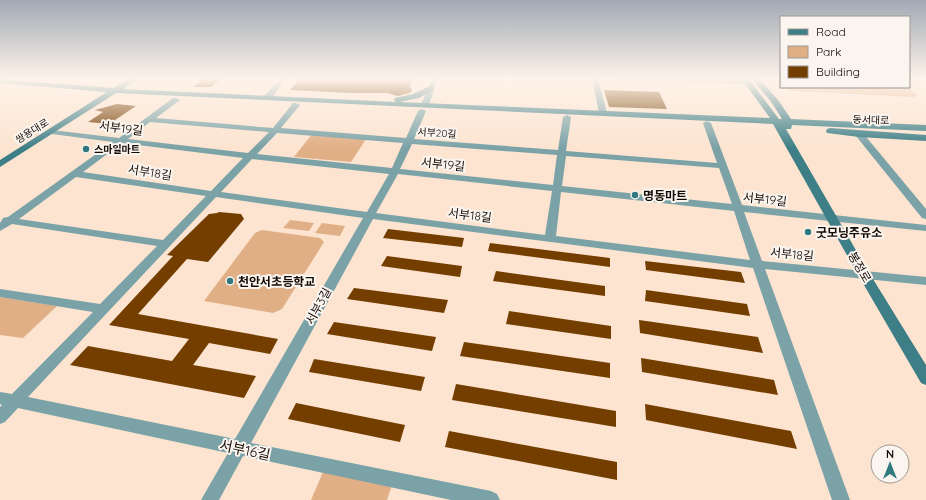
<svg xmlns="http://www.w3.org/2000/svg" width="926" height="500" viewBox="0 0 926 500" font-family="Quicksand,'Noto Sans KR',sans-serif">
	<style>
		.green { fill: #e1af86 }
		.building { fill: #743e00 }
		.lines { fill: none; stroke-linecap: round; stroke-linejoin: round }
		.street { fill: #7aa2a7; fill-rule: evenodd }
		.secondary { fill: #3e7f87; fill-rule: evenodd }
		.poi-dot { fill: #317981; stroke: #fbf5f0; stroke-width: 1.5 }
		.labels { text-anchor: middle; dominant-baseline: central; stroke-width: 4; stroke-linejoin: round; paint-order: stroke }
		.far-street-label { font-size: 10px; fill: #130a03; stroke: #fbf5f0 }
		.far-poi-label { font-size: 10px; font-weight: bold; fill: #130a03; stroke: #fbf5f0; text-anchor: start }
		.street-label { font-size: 12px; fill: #130a03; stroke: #fbf5f0 }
		.poi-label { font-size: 12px; font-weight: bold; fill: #130a03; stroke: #fbf5f0; text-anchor: start }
		.near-street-label { font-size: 14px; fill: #130a03; stroke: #fbf5f0 }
	</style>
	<rect width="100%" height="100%" fill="#fce4d0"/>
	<g class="green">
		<polygon points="787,87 907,87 917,95 914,97 791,91"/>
		<polygon points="312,134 366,139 351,162 294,157"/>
		<polygon points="290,220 314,223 309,231 283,228"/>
		<polygon points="322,223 345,226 340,236 315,233"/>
		<polygon points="262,230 320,238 324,242 282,309 273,313 204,301 255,233"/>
		<polygon points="0,297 57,306 23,338 0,335"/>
		<polygon points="323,472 392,485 387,500 311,500"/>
	</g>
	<g class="building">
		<polygon points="204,78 222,78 211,87 193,87"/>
		<polygon points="300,78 413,78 410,85 412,91 409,93 398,96 387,93 351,93 290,90"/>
		<polygon points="604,90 659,92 667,109 609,107"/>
		<polygon points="117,104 136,106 109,124 88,122 103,112 95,110"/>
		<polygon points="219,212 241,214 244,219 208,262 187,259 138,314 278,339 270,354 209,343 193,365 256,376 244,398 70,365 88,346 172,361 189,339 109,325 173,256 167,255 209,214 217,213"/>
		<polygon points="388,229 464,238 462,247 383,238"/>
		<polygon points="490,243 610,258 610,267 488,251"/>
		<polygon points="387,256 462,266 460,277 381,266"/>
		<polygon points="645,261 741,272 745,283 646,270"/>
		<polygon points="496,271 605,286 605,296 493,281"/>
		<polygon points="354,288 448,300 444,313 347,299"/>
		<polygon points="646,290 747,304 750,316 645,301"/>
		<polygon points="509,311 611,326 611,339 506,324"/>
		<polygon points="639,320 758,337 763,353 640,333"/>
		<polygon points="334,322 436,337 432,351 327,334"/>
		<polygon points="464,342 610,363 610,378 460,356"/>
		<polygon points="641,358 774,380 778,395 642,372"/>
		<polygon points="314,359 425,377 421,391 309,372"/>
		<polygon points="456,384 616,411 616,427 452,400"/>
		<polygon points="296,403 405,425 400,442 288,419"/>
		<polygon points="645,404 791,431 797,449 646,420"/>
		<polygon points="449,431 617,462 617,480 445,447"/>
	</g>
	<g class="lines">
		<g class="street">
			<polygon points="281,78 287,78 270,100 264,100 264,96"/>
			<polygon points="432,78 438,78 429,105 425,107 422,107 421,105"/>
			<polygon points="592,78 598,78 607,113 606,115 603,115 599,113"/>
			<polygon points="618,78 670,78 749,80 752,82 749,84 621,80"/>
			<path d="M173 98H176L180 100 156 118 273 128 293 103H296L300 105 281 128 406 138 418 111 422 109 426 111 414 139 558 150 563 117 567 115 571 117 566 151 717 163 703 123 707 121 711 123 742 205 926 225V231L744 212 762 261 926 277V285L765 269 850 500H832L753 268 373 219 251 443 491 491 497 494 500 500H451L243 456 219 500H201L228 453 18 408 5 422 0 424V407L2 405 0 404V392L12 394 93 312 0 297V289L100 304 157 246 12 224 0 231V223L3 218 8 217 113 142 52 134 48 132 52 130 119 138ZM150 122 269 132 248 153 128 139ZM277 133 403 143 392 168 257 154ZM122 143 243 158 211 191 83 172ZM412 144 557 155 553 185 400 169ZM566 156 719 168 732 204 562 186ZM252 159 389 174 367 212 221 192ZM398 174 552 191 545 235 376 213ZM76 177 206 196 163 240 19 219ZM561 192 734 211 750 260 556 236ZM216 197 363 218 235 439 28 397Z"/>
			<polygon points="856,132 862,132 926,209 926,219 922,218 856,136"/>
		</g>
		<g class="secondary">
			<polygon points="131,78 139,78 123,89 396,102 394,100 395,98 413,94 430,86 433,86 433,90 419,98 399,102 770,118 741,78 748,78 779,119 782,119 772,103 751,78 759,78 778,100 791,119 926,125 926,131 792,125 791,129 786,129 868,271 926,365 926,385 921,383 857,273 773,124 116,93 0,167 0,160 107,92 0,83 0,79 113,88"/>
			<polygon points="830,128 926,135 926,141 859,137 827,133 826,131 827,129"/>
		</g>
	</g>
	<linearGradient id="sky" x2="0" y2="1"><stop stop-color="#a1a9b4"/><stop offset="0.53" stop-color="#fef3ea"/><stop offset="1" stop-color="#fef3ea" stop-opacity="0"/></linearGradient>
	<rect width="926" height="148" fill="url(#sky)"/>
	<g class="poi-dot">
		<circle cx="86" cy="149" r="4"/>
		<circle cx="635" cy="195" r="4"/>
		<circle cx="808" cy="232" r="4"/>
		<circle cx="230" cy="281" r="4"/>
	</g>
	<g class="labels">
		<g class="far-street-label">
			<text transform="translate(871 120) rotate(2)">동서대로</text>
			<text transform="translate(32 131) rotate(-32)">쌍용대로</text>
			<text transform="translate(437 133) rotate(4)">서부20길</text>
		</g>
		<g class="far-poi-label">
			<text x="94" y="149">스마일마트</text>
		</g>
		<g class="street-label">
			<text transform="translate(121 128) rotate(7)">서부19길</text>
			<text transform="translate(443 164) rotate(6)">서부19길</text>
			<text transform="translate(150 172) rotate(9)">서부18길</text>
			<text transform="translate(765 199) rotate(6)">서부19길</text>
			<text transform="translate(470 215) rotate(7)">서부18길</text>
			<text transform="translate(792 254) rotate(5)">서부18길</text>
			<text transform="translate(860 267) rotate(60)">봉정로</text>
			<text transform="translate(318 306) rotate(-61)">서부3길</text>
		</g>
		<g class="poi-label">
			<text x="643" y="195">명동마트</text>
			<text x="816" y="232">굿모닝주유소</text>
			<text x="238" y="281">천안서초등학교</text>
		</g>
		<g class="near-street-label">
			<text transform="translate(245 450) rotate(12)">서부16길</text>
		</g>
	</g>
	<rect x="780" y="16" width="130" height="72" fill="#fbf5f0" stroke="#9e9791"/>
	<rect x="788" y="29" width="20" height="6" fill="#3e7f87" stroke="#9e9791"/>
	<text x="816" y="36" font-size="12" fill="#130a03">Road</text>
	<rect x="788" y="46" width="20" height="12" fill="#e1af86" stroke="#9e9791"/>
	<text x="816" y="56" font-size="12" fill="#130a03">Park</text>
	<rect x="788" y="66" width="20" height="12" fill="#743e00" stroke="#9e9791"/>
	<text x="816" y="76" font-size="12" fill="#130a03">Building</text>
	<g transform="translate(890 464)"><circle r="19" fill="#fbf5f0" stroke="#9e9791"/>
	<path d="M0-3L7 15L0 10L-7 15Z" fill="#317981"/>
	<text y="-6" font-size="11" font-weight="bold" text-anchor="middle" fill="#130a03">N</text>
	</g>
</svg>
